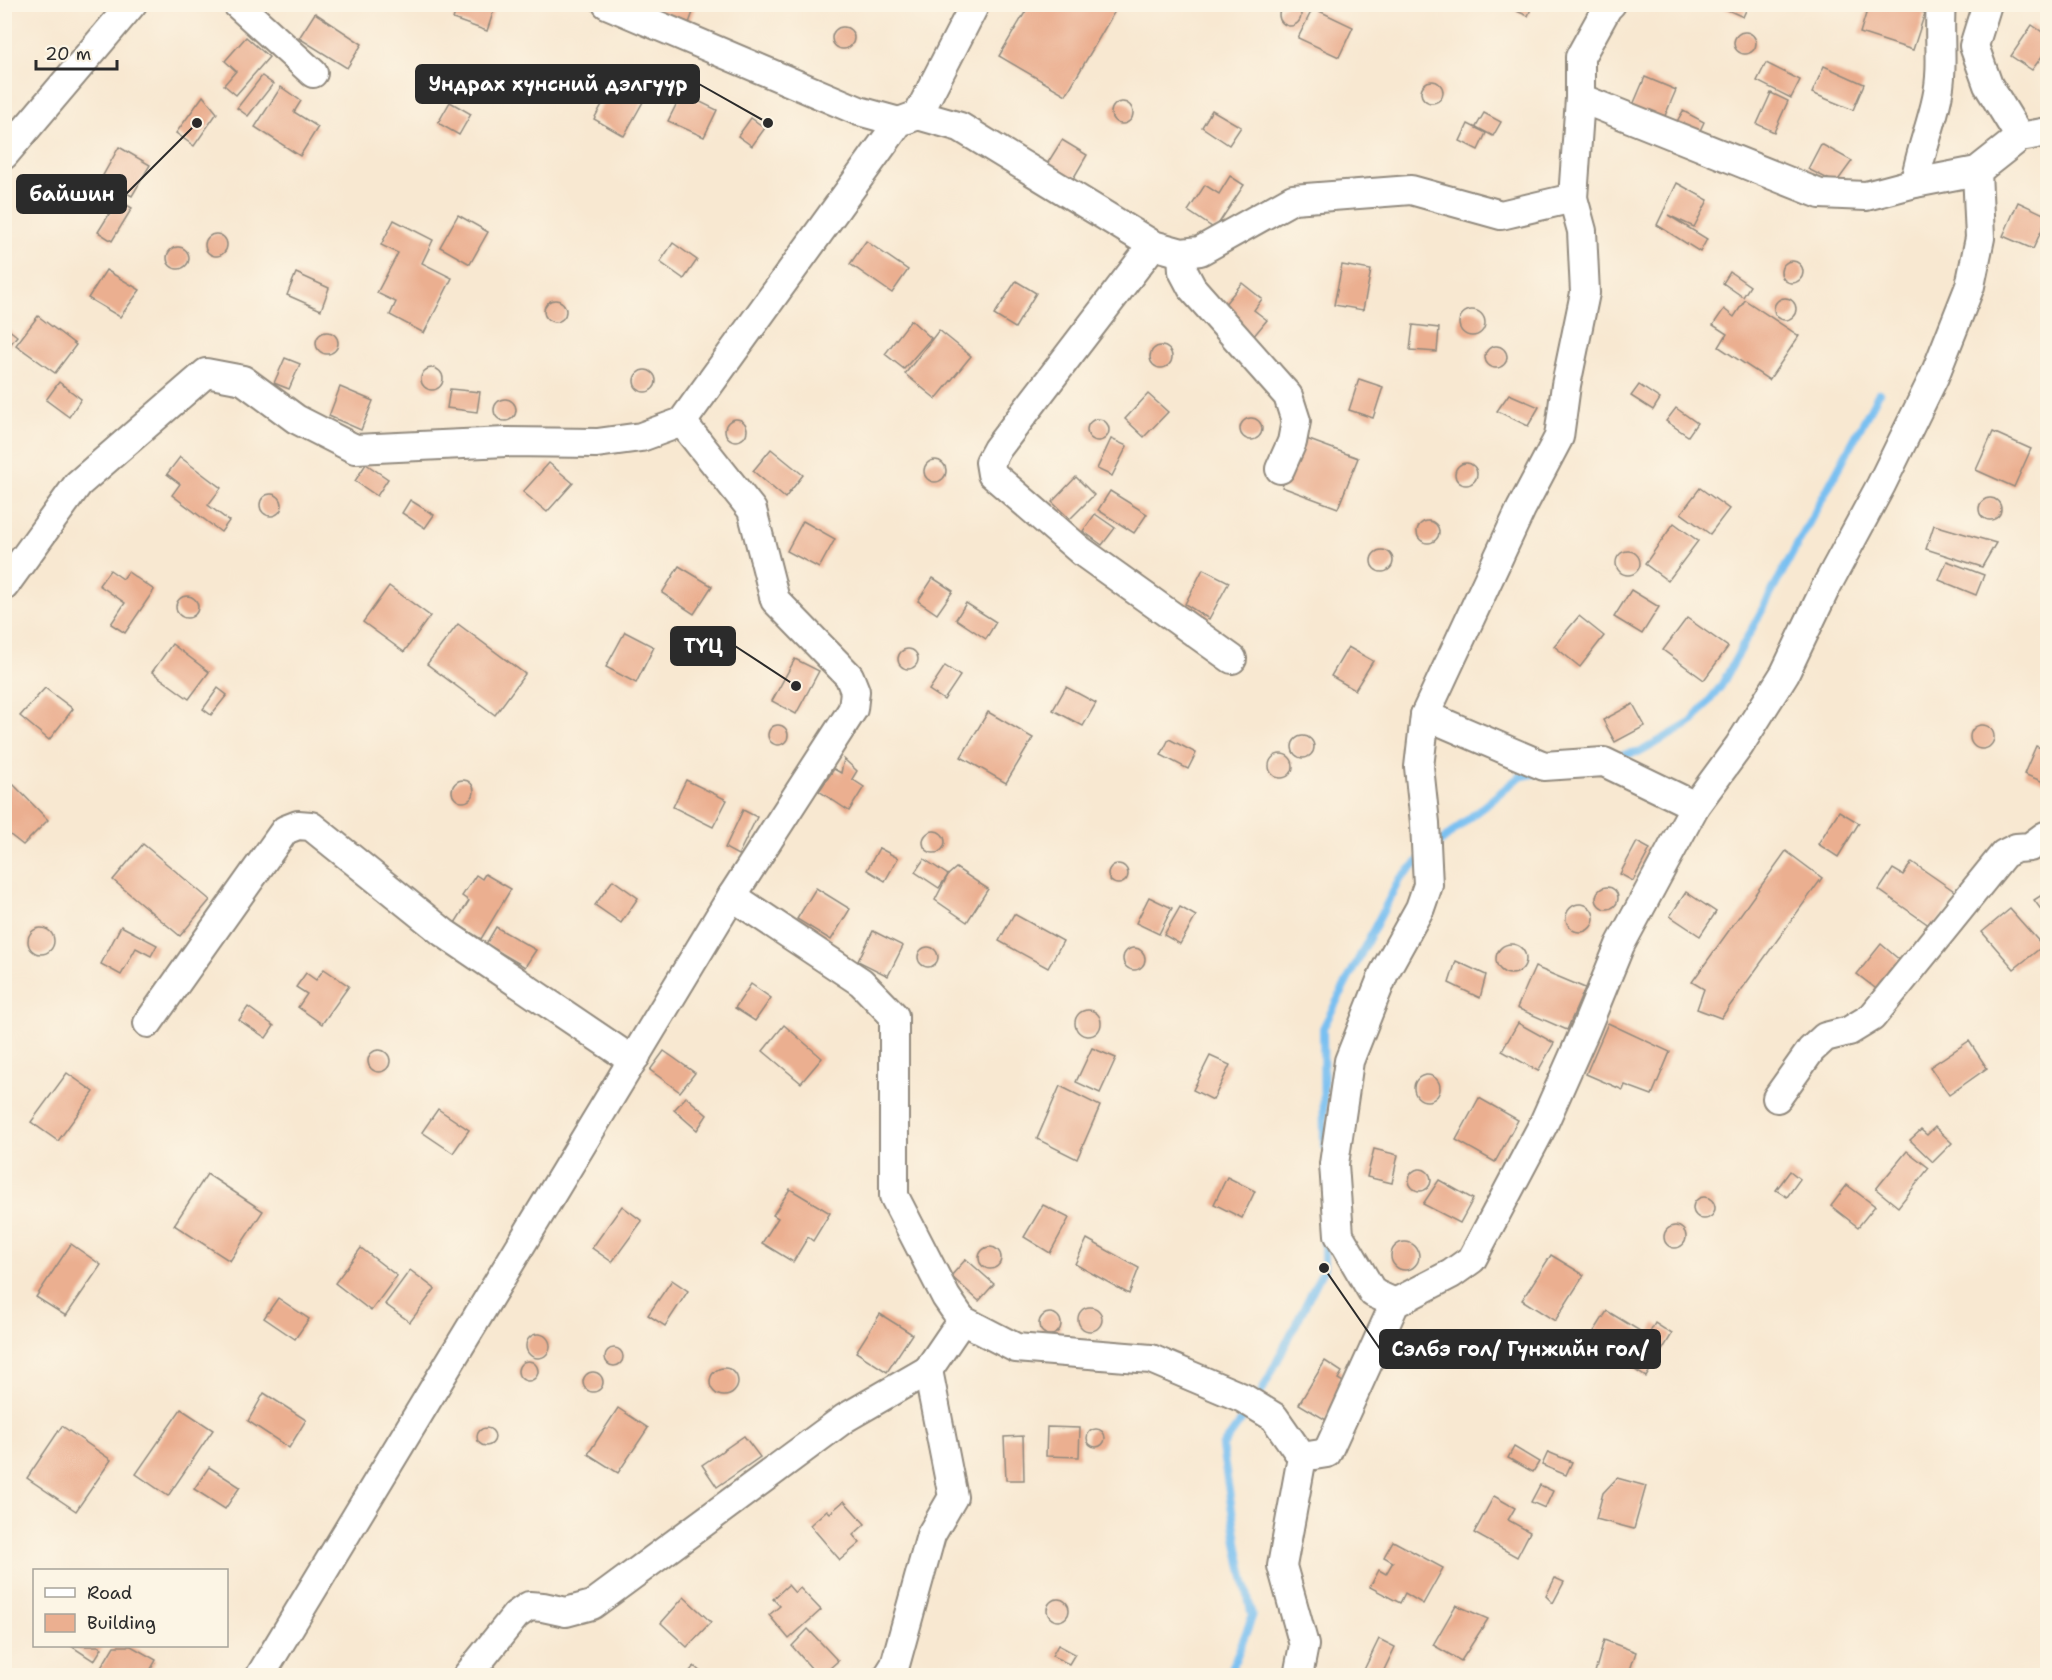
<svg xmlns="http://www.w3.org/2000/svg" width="2052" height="1680" viewBox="0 0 2052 1680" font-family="'Shantell Sans',sans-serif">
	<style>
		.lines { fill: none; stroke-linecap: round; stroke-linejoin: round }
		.stream { stroke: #79c0f1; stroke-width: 8 }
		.building { fill: #ebaf90 }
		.street-casing { stroke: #928a7e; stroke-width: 32 }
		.street { stroke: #fff; stroke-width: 28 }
		.leader { fill: none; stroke: #2b2b2b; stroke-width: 2 }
		.callout-dot { fill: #2b2b2b; stroke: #fcf5e5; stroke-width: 2 }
		.callout { fill: #2b2b2b; stroke: #2b2b2b; stroke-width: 2 }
		.callout-label { font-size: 20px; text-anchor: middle; font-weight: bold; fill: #fff }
	</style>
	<rect width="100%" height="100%" fill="#fcf5e5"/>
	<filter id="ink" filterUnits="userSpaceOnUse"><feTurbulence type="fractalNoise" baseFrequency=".0167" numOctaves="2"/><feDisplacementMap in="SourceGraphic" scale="12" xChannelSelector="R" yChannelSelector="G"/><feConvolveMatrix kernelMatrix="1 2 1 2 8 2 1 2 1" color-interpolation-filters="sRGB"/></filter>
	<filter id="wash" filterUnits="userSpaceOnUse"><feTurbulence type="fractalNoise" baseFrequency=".008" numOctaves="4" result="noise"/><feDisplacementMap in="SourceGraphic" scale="24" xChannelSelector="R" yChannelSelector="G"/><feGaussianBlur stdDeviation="1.35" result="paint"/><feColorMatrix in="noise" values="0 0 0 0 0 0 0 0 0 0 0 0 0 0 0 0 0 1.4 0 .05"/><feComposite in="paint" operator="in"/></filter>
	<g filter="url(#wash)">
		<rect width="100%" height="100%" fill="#f8e8d1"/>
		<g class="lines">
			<g class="stream">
				<polyline points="1611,757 1642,751 1692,722 1721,686 1879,393"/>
				<polyline points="1432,849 1519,777 1537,773"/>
				<polyline points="1324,1146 1323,1028 1399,880 1420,860"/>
				<polyline points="1229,1676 1252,1617 1238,1548 1222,1447 1260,1395 1324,1268 1324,1213"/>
			</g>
		</g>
		<g id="blocks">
			<g class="building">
				<circle cx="1290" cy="15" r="11"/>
				<polygon points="458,4 496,4 487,31 453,19"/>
				<polygon points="656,4 696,4 688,26 653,12"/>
				<polygon points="1030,4 1119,4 1066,95 999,56"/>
				<polygon points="1501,4 1533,4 1528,16"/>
				<polygon points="1715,4 1741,4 1747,8 1743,17"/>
				<polygon points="1869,4 1901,4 1925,13 1913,50 1860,33"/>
				<polygon points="1313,8 1353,27 1339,57 1298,38"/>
				<polygon points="315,13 362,44 347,68 299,38"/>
				<polygon points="2032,25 2048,36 2048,48 2032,70 2011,56"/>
				<circle cx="843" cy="38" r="11"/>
				<circle cx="1745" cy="43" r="11"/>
				<polygon points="246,37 269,57 236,95 224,85 236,71 225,61"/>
				<polygon points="1766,63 1800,80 1791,98 1757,81"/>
				<polygon points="1824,66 1864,84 1853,110 1812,93"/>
				<polygon points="262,76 273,84 248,116 237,108"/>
				<polygon points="1645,77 1676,90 1661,125 1630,112"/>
				<circle cx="1432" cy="92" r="11"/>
				<polygon points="614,83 644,100 624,136 594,119"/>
				<polygon points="281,87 301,101 294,112 318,127 300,156 255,127"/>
				<polygon points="682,93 717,110 704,137 668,121"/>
				<polygon points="1771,93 1788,101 1774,132 1757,124"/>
				<polygon points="203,96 217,113 194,146 176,133"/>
				<circle cx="1122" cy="113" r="11"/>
				<polygon points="450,102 471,114 459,135 438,123"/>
				<polygon points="1212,110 1241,127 1229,145 1202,127"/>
				<polygon points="1683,111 1704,122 1697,137 1675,125"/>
				<polygon points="1484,113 1501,122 1493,136 1476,127"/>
				<polygon points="751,118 765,128 752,146 738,136"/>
				<polygon points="1468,124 1486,133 1478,150 1460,141"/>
				<polygon points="1062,140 1087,155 1073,179 1047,164"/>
				<polygon points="1821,144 1852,161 1836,183 1808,169"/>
				<polygon points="119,147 150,165 132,196 101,179"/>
				<polygon points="1230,176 1244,185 1215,229 1188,211 1205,185 1219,194"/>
				<polygon points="1677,183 1708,200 1694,227 1668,215 1707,239 1700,252 1657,225"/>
				<polygon points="118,200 132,208 112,241 98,232"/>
				<polygon points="2018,202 2048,216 2033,249 2003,236"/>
				<polygon points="458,215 488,232 470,264 440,247"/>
				<polygon points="394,220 433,240 422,263 452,278 424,333 390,315 396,302 377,293 398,253 381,245"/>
				<circle cx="216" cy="245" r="11"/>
				<polygon points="866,241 908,270 892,293 850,264"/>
				<polygon points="673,243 697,260 684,279 660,262"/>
				<circle cx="178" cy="258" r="11"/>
				<circle cx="1792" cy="272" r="11"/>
				<polygon points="1342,265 1371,270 1363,310 1334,305"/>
				<polygon points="106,270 140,290 120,317 88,298"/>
				<polygon points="1730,272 1750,286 1743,297 1723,283"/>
				<polygon points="296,273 329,288 321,310 287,295"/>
				<polygon points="1016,281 1036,293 1015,328 994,315"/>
				<polygon points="1242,283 1262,299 1254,310 1267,320 1253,337 1220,310"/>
				<circle cx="1785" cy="309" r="11"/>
				<circle cx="555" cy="311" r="11"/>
				<polygon points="1745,300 1799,336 1769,380 1719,347 1727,334 1713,325 1724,309 1734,317"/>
				<circle cx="1472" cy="323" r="13"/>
				<polygon points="38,316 76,345 55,373 16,345"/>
				<polygon points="911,320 931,338 904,369 885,354"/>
				<polygon points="1413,325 1439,328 1437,352 1410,350"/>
				<polygon points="4,326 17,336 4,352"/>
				<polygon points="939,330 971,356 936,399 905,374"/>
				<circle cx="327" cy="343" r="11"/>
				<circle cx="1161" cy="357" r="11"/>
				<circle cx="1496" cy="357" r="11"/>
				<polygon points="285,358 300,364 289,389 274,383"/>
				<circle cx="432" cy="379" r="11"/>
				<circle cx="645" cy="381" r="11"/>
				<polygon points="1359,379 1383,387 1373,418 1349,410"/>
				<polygon points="59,382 81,399 69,417 46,400"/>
				<polygon points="1639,385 1660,399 1653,410 1631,396"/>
				<polygon points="340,387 373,401 361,430 329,416"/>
				<polygon points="450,389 480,392 477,412 447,408"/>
				<polygon points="1148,394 1168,412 1144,437 1125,419"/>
				<polygon points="1509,394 1539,407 1528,426 1497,411"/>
				<circle cx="505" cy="410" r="11"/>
				<polygon points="1676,408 1697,423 1688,436 1666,421"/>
				<circle cx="1251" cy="429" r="11"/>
				<circle cx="1098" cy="430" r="11"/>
				<circle cx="736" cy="430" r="11"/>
				<polygon points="1993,432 2031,449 2014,487 1976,470"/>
				<polygon points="1301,437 1358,458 1338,508 1282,487"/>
				<polygon points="1111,439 1127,446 1112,476 1097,469"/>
				<polygon points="771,449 803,475 785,498 753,471"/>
				<polygon points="180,457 221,488 208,505 229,521 221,532 172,495 180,484 167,474"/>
				<circle cx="935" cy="471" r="11"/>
				<circle cx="1466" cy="474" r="11"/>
				<polygon points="549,463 573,483 547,512 523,492"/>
				<polygon points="366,464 388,479 377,496 355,481"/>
				<polygon points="1076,477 1094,495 1070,519 1052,502"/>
				<polygon points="1700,488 1729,509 1710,534 1681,513"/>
				<polygon points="1110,491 1147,514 1134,533 1098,510"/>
				<circle cx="271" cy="505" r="11"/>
				<circle cx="1990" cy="509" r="11"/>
				<polygon points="410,500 434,515 425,528 402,513"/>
				<polygon points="1095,514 1115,528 1102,545 1083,531"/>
				<circle cx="1428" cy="532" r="11"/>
				<polygon points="803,521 835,539 819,568 787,551"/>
				<polygon points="1674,523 1698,541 1668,581 1645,564"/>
				<polygon points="1934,525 1996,543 1982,567 1926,549"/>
				<circle cx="1382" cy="561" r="11"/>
				<circle cx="1628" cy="563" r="12"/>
				<polygon points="1947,561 1984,575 1976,595 1939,580"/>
				<polygon points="679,566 712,586 694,614 662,593"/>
				<polygon points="1203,569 1229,582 1209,619 1185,604"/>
				<polygon points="110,570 123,579 128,572 154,590 125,633 111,624 125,603 99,585"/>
				<polygon points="933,578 953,591 937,614 918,601"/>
				<polygon points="389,586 430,616 404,652 363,622"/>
				<polygon points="1631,590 1659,607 1642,634 1614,617"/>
				<circle cx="187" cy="607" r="11"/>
				<polygon points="966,603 996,622 986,639 956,619"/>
				<polygon points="1579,616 1604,636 1580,667 1554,646"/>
				<polygon points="1687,618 1728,647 1704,680 1663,650"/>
				<polygon points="458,624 525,674 495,715 427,664"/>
				<polygon points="625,632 654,647 636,683 606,667"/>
				<polygon points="172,644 209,672 189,699 152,672"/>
				<polygon points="1348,647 1373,661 1355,690 1331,676"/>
				<circle cx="908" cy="659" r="10"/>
				<polygon points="795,659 819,671 796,714 772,701"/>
				<polygon points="945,666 960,676 944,700 929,690"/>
				<polygon points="1066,687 1096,703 1083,726 1053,710"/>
				<polygon points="45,688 73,709 49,740 20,716"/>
				<polygon points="218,688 227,695 211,715 203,709"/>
				<polygon points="1633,704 1645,726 1615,742 1603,720"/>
				<polygon points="988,712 1033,738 1006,783 961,757"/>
				<circle cx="778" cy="735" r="10"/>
				<circle cx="1982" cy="737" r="12"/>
				<circle cx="1303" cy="747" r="11"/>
				<polygon points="1169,739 1196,753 1188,769 1161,755"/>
				<polygon points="2036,746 2048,751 2048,778 2046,783 2024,774"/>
				<circle cx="1281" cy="766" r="12"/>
				<polygon points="844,759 857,771 852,779 864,787 849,811 819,791 834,769 841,773"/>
				<circle cx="463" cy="791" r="11"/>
				<polygon points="686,780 727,800 713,827 673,807"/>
				<polygon points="13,784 48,820 23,845 4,830 4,792"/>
				<polygon points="743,810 757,817 738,855 725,848"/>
				<polygon points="1839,811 1859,823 1838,857 1818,844"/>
				<circle cx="934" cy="842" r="11"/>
				<polygon points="1637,842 1650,849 1633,881 1620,874"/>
				<polygon points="143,844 210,900 180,936 113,880"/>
				<polygon points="879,848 898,858 885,881 867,870"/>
				<polygon points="1786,851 1822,878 1721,1018 1697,1009 1704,989 1692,982"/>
				<polygon points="924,859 948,875 939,888 915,872"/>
				<polygon points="1912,862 1957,893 1933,928 1879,890 1893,869 1903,875"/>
				<circle cx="1118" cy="874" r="10"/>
				<polygon points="956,868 988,889 967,922 935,900 948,875"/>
				<polygon points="485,874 511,889 481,939 455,923 469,901 462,896 476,875 482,879"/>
				<polygon points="613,880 638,898 621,923 595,905"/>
				<circle cx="1607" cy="898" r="11"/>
				<polygon points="816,888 850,909 831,940 797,919"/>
				<polygon points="2048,891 2048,919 2034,900"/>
				<polygon points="1686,892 1716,912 1700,936 1670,916"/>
				<polygon points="1149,897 1172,908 1159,934 1136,923"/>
				<circle cx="1580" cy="918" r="14"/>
				<polygon points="1180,907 1196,916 1180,944 1164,935"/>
				<polygon points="2010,909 2043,946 2014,969 1982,932"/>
				<polygon points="1014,914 1063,941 1048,968 999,941"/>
				<polygon points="121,926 157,945 151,956 136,948 121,975 101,964"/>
				<polygon points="496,927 536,950 525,967 486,944"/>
				<circle cx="41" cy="941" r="13"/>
				<polygon points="873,931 903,946 888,976 858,961"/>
				<circle cx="1511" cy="959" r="15"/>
				<polygon points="1881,944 1902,962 1879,991 1857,974"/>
				<circle cx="928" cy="957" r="10"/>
				<circle cx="1134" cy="959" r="11"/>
				<polygon points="1456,961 1486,975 1480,998 1449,983"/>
				<polygon points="1535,967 1585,988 1567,1030 1517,1008"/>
				<polygon points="324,969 349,986 322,1024 298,1007 307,994 296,987 306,973 316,980"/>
				<polygon points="751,984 771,998 755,1021 735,1008"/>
				<polygon points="248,1007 274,1026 266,1038 239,1020"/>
				<circle cx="1088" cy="1023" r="13"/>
				<polygon points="1518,1023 1554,1043 1538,1071 1502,1051"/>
				<polygon points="1608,1023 1670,1052 1652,1095 1625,1085 1623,1090 1586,1074"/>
				<polygon points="784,1025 822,1058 801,1083 763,1051"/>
				<polygon points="1969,1041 1987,1068 1949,1095 1930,1067"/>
				<polygon points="1092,1048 1116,1058 1100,1093 1076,1082"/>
				<circle cx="379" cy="1061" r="11"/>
				<polygon points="664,1051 695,1073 680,1092 650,1070"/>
				<polygon points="1210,1056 1230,1065 1213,1100 1193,1090"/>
				<polygon points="67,1073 94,1092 58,1141 31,1122"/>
				<circle cx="1427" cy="1088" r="13"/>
				<polygon points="1060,1086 1100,1106 1077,1159 1037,1139"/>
				<polygon points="686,1097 707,1115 697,1130 674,1110"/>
				<polygon points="1479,1098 1518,1120 1495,1162 1456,1140"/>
				<polygon points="438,1109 469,1130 453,1153 422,1132"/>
				<polygon points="1935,1127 1952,1143 1933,1162 1910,1140 1921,1130 1927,1135"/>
				<polygon points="1374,1149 1398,1155 1392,1183 1367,1177"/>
				<polygon points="1907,1151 1929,1168 1898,1207 1876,1189"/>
				<circle cx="1420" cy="1180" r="11"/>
				<polygon points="1790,1171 1800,1179 1787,1197 1776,1190"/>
				<polygon points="207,1174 263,1211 230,1261 174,1225"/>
				<polygon points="1227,1177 1255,1191 1242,1218 1214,1204"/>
				<polygon points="1439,1180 1473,1199 1460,1223 1423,1204"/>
				<polygon points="1847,1185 1875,1206 1858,1227 1831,1206"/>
				<polygon points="790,1189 830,1213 813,1241 808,1237 793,1262 762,1243 778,1218 773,1215"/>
				<circle cx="1704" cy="1208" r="11"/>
				<polygon points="1043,1205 1069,1218 1050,1253 1024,1237"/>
				<polygon points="622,1206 642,1221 612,1262 592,1248"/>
				<circle cx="1675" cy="1237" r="11"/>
				<polygon points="1087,1239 1139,1268 1129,1294 1075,1264"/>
				<circle cx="1405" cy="1256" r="14"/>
				<polygon points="71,1244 101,1265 66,1316 36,1297"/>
				<circle cx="990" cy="1258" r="11"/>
				<polygon points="361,1248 397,1276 371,1311 335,1283"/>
				<polygon points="1551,1255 1584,1275 1555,1321 1522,1300"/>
				<polygon points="966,1259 994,1284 979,1301 951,1276"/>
				<polygon points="410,1270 435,1289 410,1322 385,1304"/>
				<polygon points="672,1280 688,1291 665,1326 648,1315"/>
				<polygon points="278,1298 309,1319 295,1339 264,1318"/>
				<circle cx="1090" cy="1319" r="12"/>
				<polygon points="1607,1311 1648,1336 1655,1323 1672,1334 1646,1377 1588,1341"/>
				<circle cx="1050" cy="1324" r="11"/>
				<polygon points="880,1314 912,1334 887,1372 856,1352"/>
				<circle cx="538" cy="1346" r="12"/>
				<circle cx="614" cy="1357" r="9"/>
				<polygon points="1325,1361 1342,1372 1338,1379 1348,1385 1326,1420 1299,1404"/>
				<circle cx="528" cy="1371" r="10"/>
				<circle cx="724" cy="1382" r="14"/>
				<circle cx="593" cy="1382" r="10"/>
				<polygon points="264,1393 306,1420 289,1448 248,1421"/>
				<polygon points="618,1408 648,1428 618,1473 588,1454"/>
				<polygon points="181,1409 213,1430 168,1496 136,1474"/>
				<polygon points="62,1426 111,1460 76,1511 27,1478"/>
				<polygon points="1047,1427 1080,1428 1079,1457 1046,1456"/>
				<circle cx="486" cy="1437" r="9"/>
				<circle cx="1096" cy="1438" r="9"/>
				<polygon points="744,1436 760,1457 717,1487 702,1465"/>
				<polygon points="1023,1436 1024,1480 1006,1480 1004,1437"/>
				<polygon points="1514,1447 1539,1462 1533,1472 1508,1458"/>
				<polygon points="1548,1452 1572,1462 1566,1475 1542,1465"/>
				<polygon points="209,1467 240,1487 225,1509 194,1489"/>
				<polygon points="1617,1478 1646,1486 1634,1529 1596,1519 1603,1493"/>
				<polygon points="1540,1485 1553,1491 1545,1508 1531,1502"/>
				<polygon points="1494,1496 1515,1508 1508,1520 1530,1532 1517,1557 1474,1533"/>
				<polygon points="844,1501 865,1524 853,1535 860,1543 840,1560 810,1525 827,1510 830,1513"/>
				<polygon points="1393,1541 1443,1568 1423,1604 1405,1593 1400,1603 1370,1587 1379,1570 1386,1574 1393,1562 1384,1557"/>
				<polygon points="1555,1578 1564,1582 1553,1603 1546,1596"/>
				<polygon points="788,1585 795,1593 800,1588 821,1610 789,1639 769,1615 780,1606 773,1599"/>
				<polygon points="684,1597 711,1622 687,1647 661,1623"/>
				<circle cx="1058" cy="1610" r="11"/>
				<polygon points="1456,1605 1488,1619 1461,1661 1433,1645"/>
				<polygon points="808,1629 838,1661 821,1676 818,1676 792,1646"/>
				<polygon points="1379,1639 1395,1647 1381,1676 1361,1676"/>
				<polygon points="1604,1640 1636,1652 1628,1676 1594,1676"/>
				<polygon points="1058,1645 1075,1654 1069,1664 1052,1656"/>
				<polygon points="71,1646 98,1646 102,1648 94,1661"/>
				<polygon points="114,1646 131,1646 156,1660 147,1676 96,1676"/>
				<polygon points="694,1666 705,1676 686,1676"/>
			</g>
		</g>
	</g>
	<g filter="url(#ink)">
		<use href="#blocks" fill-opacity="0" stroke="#928a7e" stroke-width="1.5"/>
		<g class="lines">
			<defs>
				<g id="street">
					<polyline points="237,4 313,73"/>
					<polyline points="607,4 859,111 899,122"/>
					<polyline points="1987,4 1974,46 1988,85 2020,137"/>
					<polyline points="1580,98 1580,57 1607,8 1611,4"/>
					<polyline points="918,115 960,127 1153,245 1182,253 1200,251 1293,199 1411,190 1501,215 1573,198 1580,98 1820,194 1866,196 1915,183 1977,171 2020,137 2048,132"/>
					<polyline points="4,155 132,4"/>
					<path d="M1915 183C1920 152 1931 127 1937 98 1944 67 1938 35 1941 4"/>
					<polyline points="1153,245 997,449 990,462 992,474 1081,551 1232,659"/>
					<polyline points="1182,253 1183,271 1192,288 1288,396 1296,421 1292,442 1280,469"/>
					<polyline points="4,586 78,484 206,373 243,380 296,419 355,449 506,442 597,443 641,437 682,422 899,122 918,115 975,4"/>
					<polyline points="1425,715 1544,766 1604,762 1695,806"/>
					<polyline points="148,1023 285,830 298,825 311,826 444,933 626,1056 636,1056"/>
					<polyline points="1777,1098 1811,1050 1825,1037 1849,1031 1872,1017 2004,854 2016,848 2030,847 2045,836"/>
					<polyline points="1395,1303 1373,1293 1339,1235 1334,1164 1349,1061 1384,973 1420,908 1428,885 1425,823 1419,767 1425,715 1521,509 1559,437 1566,385 1585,293 1582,231 1573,198"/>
					<polyline points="962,1320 1016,1348 1151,1359 1243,1398 1274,1417 1302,1457 1282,1566 1304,1645 1298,1676"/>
					<polyline points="1302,1457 1327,1453 1395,1303 1451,1274 1472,1259 1543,1125 1586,1028 1620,945 1695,806 1739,746 1785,673 1826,587 1881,485 1934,377 1970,286 1980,238 1977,171"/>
					<polyline points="260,1676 732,896 853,709 855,691 849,676 775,600 752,510 682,422"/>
					<polyline points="467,1676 516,1615 529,1606 543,1607 566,1612 592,1605 845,1418 928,1370 962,1320 946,1297 894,1196 894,1016 861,982 732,896"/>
					<polyline points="888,1676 895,1665 931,1535 953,1497 928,1370"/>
				</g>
			</defs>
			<use href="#street" class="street-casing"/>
			<use href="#street" class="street"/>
		</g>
	</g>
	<path class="leader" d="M768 123L699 84M197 123L126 194M796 686L735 646M1324 1268L1380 1349"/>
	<g class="callout-dot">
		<circle cx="768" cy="123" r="6"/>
		<circle cx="197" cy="123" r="6"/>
		<circle cx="796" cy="686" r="6"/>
		<circle cx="1324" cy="1268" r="6"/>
	</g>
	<g class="callout">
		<rect x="416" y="65" width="283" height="38" rx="6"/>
		<rect x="17" y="175" width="109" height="38" rx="6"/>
		<rect x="671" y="627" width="64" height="38" rx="6"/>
		<rect x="1380" y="1330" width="280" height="38" rx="6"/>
	</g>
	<g class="callout-label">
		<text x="558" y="91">Ундрах хүнсний дэлгүүр</text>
		<text x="72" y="201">байшин</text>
		<text x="703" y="653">ТҮЦ</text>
		<text x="1520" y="1356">Сэлбэ гол/ Гүнжийн гол/</text>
	</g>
	<rect width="2052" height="1680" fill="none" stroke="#fcf5e5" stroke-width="24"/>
	<rect x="33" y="1569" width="195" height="78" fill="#fcf5e5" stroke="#a8a49b" stroke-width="1.5"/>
	<rect x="45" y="1588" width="30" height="9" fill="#ffffff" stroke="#a8a49b" stroke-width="1.5"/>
	<text x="87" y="1599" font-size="18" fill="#2b2b2b">Road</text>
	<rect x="45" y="1614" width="30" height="18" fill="#ebaf90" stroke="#a8a49b" stroke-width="1.5"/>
	<text x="87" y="1629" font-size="18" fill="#2b2b2b">Building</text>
	<path d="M36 60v9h81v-9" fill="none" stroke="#2b2b2b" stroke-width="3"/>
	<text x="45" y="60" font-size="18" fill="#2b2b2b" stroke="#fcf5e5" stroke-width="4.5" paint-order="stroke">20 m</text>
</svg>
